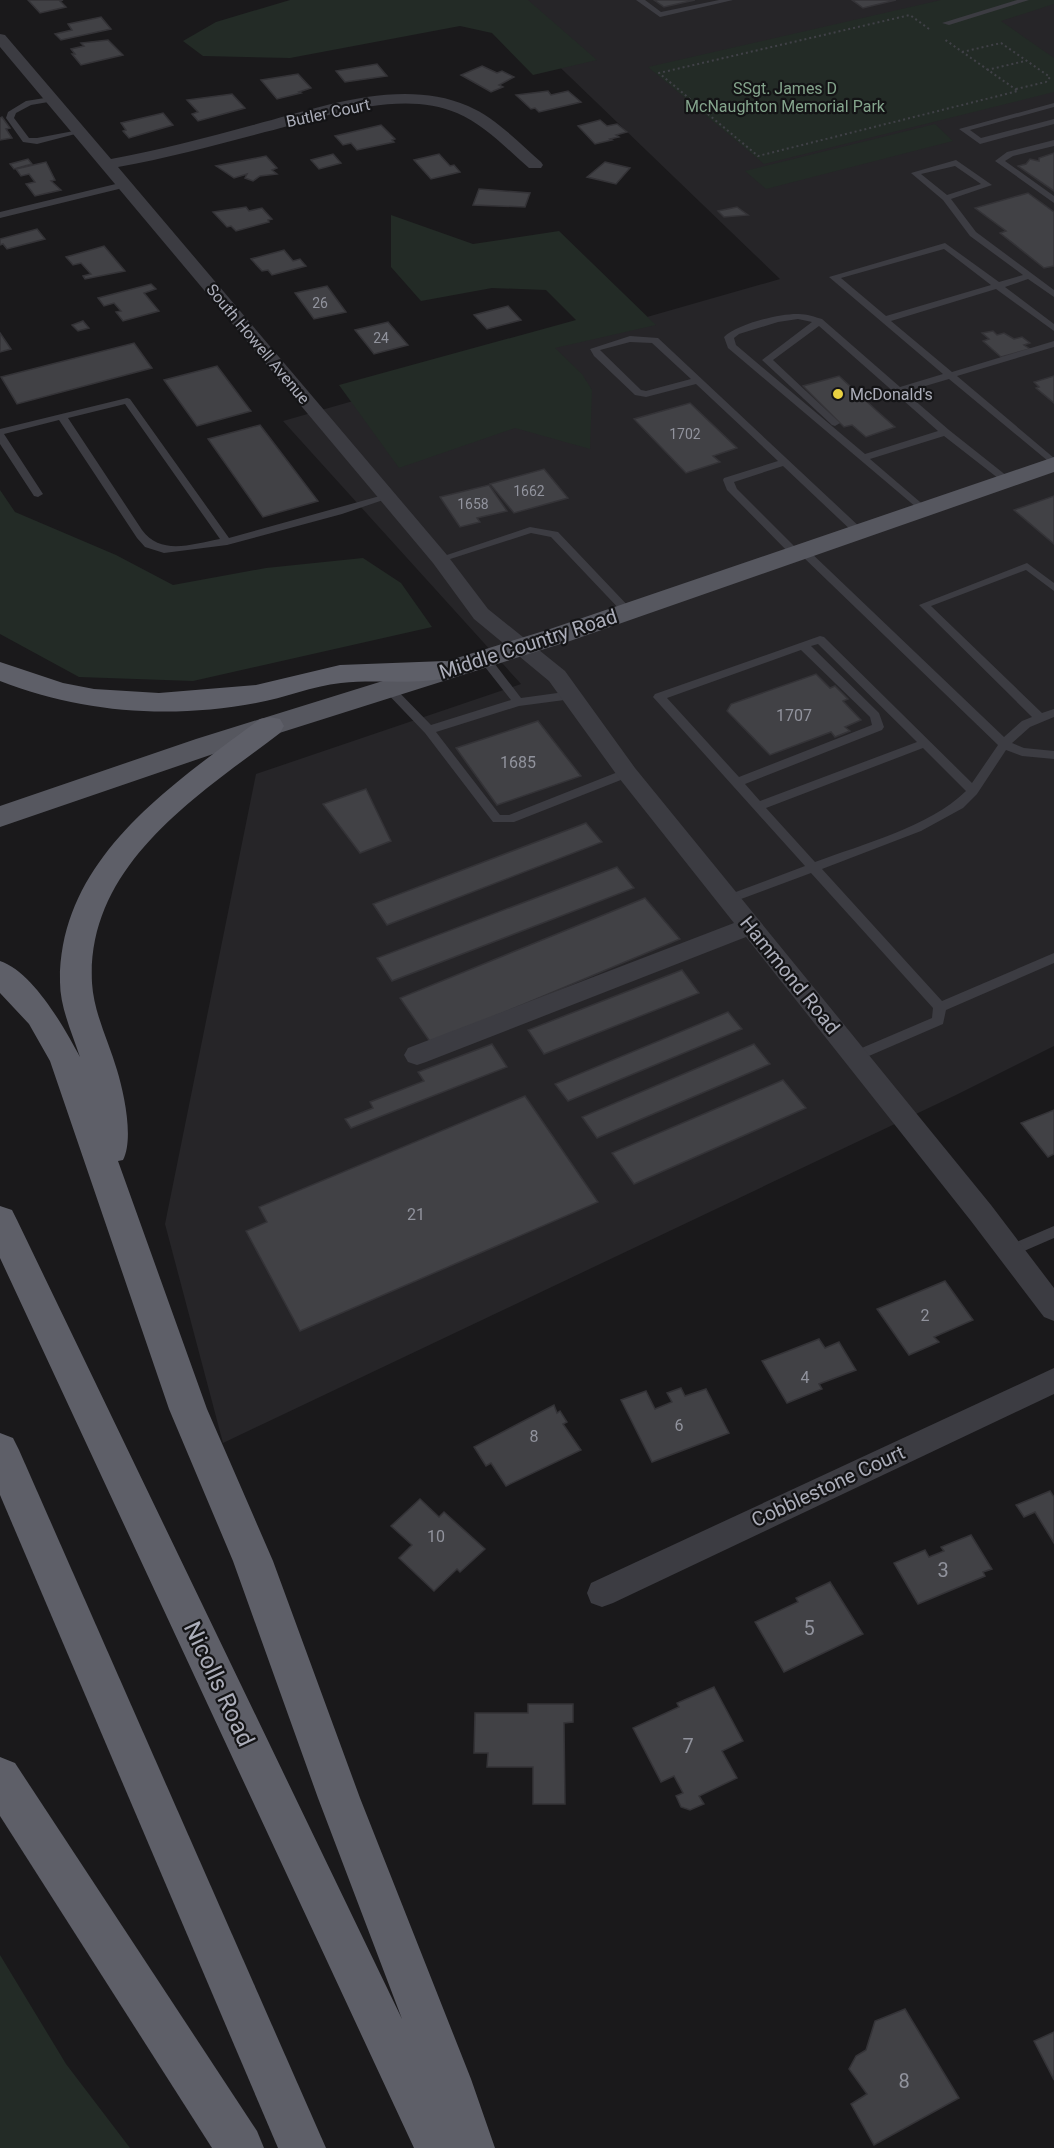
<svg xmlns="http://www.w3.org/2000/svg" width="1054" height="2148" viewBox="0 0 1054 2148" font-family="Roboto,sans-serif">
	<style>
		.built { fill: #262528 }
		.green { fill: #232b26 }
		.building { fill: #414145; stroke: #343337; stroke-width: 1.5 }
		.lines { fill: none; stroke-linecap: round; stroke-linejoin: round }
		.path { stroke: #404147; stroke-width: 2; stroke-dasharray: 2 3; stroke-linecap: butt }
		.service { fill: #3c3c42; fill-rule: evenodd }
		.minor { fill: #3c3c42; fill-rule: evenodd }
		.primary { fill: #56575f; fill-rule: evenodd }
		.trunk { fill: #5e5f68; fill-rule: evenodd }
		.poi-dot { fill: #ead242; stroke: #141416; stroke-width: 2 }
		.labels { text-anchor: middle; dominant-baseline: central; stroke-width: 4.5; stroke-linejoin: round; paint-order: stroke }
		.far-number-label { font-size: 14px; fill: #91939d }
		.far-park-label { font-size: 16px; fill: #84a48c; stroke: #141416 }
		.far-street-label { font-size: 16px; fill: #acaeba; stroke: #141416 }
		.far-poi-label { font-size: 16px; fill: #acaeba; stroke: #141416; text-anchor: start }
		.number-label { font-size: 16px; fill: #91939d }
		.street-label { font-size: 20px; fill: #acaeba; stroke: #141416 }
		.near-number-label { font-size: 20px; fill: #91939d }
		.near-street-label { font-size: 24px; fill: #acaeba; stroke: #141416 }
	</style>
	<rect width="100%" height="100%" fill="#1a191b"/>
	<polygon class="built" points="490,0 1054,0 1054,1046 956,1095 223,1443 165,1224 256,774 521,684 283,421 780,279"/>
	<g class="green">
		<polygon points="290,0 528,0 597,60 533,75 492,33 460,26 290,58 203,56 183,41 216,22"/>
		<polygon points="941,0 1054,0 1054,4 1001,21 1054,58 1054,92 764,164 648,67"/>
		<polygon points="935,124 953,141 766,189 745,171"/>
		<polygon points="391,215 473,244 559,231 656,325 555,348 582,374 592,390 590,449 515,428 399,468 339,385 576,320 546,290 492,288 421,301 391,267"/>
		<polygon points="0,490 15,512 116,555 173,585 266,568 363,558 401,583 432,627 193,681 79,677 0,634"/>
		<polygon points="0,1955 66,2064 130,2148 0,2148"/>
	</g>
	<g class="building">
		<polygon points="28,0 63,0 60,1 66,7 40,13"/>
		<polygon points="654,0 695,0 664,7"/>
		<polygon points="852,0 896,0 863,8"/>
		<polygon points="101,17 111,29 61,40 55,34 72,30 68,24"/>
		<polygon points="108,40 123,55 81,65 72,54 75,54 71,49 84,46 81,43"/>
		<polygon points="377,64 387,76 345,82 336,71"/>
		<polygon points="482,66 497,73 502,71 514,77 499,85 503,87 491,92 461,75"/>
		<polygon points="298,74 311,88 299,92 301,93 277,99 261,80"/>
		<polygon points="548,91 551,95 568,91 581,102 539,112 535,108 531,109 516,95"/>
		<polygon points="232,94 245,108 198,121 192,114 198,112 187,100"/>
		<polygon points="163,113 173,125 129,138 123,131 126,130 121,123"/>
		<polygon points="2,117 10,128 6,129 12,138 0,140 0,118"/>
		<polygon points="600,120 607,126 617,124 627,132 616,135 619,137 610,139 612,140 595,144 578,126"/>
		<polygon points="381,125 395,139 392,140 394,142 357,150 351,143 343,145 335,136"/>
		<polygon points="1054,153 1054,191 1018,166 1026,164 1030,159 1039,161 1039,158"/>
		<polygon points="333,154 341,163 319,169 311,160"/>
		<polygon points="439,154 450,166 454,165 460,172 431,179 414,160"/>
		<polygon points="266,156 277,168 272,170 277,174 260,176 253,181 245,178 247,174 234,178 216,166"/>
		<polygon points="28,159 32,164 14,169 10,164"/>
		<polygon points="46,162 55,180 51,181 61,190 35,196 26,184 35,182 29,174 21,176 16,169"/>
		<polygon points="605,162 630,168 616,184 587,177"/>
		<polygon points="479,189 530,193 525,207 473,205"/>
		<polygon points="1028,193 1054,212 1054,266 1044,268 1000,233 1006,231 975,208"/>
		<polygon points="246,207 249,211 262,208 272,219 268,220 269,222 236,231 231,226 227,227 213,212"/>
		<polygon points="737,207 748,215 724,217 718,211"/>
		<polygon points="37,229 45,239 7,249 3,244 0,245 0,239"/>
		<polygon points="104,246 125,271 85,279 83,276 91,274 81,263 73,265 66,257"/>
		<polygon points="284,250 293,261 300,259 306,266 272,275 268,270 262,271 251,259"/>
		<polygon points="151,284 156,289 144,293 159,311 123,321 116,312 121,311 114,303 104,306 98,298"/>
		<polygon points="327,286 346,312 314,319 295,293"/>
		<polygon points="508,306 521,320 487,329 474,315"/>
		<polygon points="83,321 89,328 78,331 72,325"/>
		<polygon points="388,322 408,345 374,354 355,330"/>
		<polygon points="993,331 997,335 1004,333 1014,339 1022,337 1030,343 1024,345 1030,349 1001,357 983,341 989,339 982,333"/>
		<polygon points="0,333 11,349 0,352"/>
		<polygon points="134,343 152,368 17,404 1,377"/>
		<polygon points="217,366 251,411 197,426 164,380"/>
		<polygon points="839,376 877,411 895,427 866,437 852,425 844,427 803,386"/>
		<polygon points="1054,376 1054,403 1036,388 1039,387 1034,382"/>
		<polygon points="690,403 737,448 713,456 720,462 686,473 634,419"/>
		<polygon points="260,425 318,501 263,517 208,439"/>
		<polygon points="544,469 568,498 514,513 490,484"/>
		<polygon points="489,485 507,511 477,518 480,522 460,527 440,497"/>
		<polygon points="1054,496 1054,544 1014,510"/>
		<polygon points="816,674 830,688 835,686 848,699 843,701 861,720 845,727 850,731 835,737 831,732 770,755 727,711 731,704"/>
		<polygon points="538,721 581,776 497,805 456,748"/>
		<polygon points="366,789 391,841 360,853 323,804"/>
		<polygon points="586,823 602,842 387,925 373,904"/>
		<polygon points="617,867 634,888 392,981 377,958"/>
		<polygon points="645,898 680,939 431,1043 400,998"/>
		<polygon points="682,970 699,993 544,1054 528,1030"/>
		<polygon points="728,1012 742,1029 568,1101 555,1084"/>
		<polygon points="492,1044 507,1067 351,1128 345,1119 373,1108 370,1102 424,1081 418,1072"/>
		<polygon points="754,1044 770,1064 597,1138 582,1117"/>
		<polygon points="783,1080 806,1108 634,1184 612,1153"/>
		<polygon points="525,1096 598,1202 300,1331 246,1231 267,1222 259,1207"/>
		<polygon points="1054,1110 1054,1154 1048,1157 1021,1123"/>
		<polygon points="945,1281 973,1320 934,1337 939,1342 909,1355 877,1309"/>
		<polygon points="819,1339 825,1348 839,1342 856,1370 819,1384 822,1389 787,1403 762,1361"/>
		<polygon points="681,1388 685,1396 706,1389 729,1433 652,1462 621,1400 646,1391 655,1409 672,1402 667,1393"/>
		<polygon points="554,1405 557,1413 560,1411 567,1422 563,1424 581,1450 506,1486 491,1463 486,1466 474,1447"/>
		<polygon points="1050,1491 1054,1497 1054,1543 1035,1512 1024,1517 1016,1505"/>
		<polygon points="420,1499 439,1517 444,1512 485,1549 460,1572 457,1569 434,1591 399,1558 412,1545 391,1526"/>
		<polygon points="971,1535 992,1569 983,1572 985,1576 918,1604 894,1563 925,1550 929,1557 944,1551 941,1547"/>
		<polygon points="830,1582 863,1634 784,1672 755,1622 798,1602 796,1598"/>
		<polygon points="714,1687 743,1741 722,1751 737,1778 699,1796 704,1804 690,1810 681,1807 676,1796 683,1793 674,1776 661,1782 633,1728 679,1707 677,1703"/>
		<polygon points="528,1704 573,1704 573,1722 564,1723 565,1804 533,1804 533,1767 487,1767 488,1753 474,1753 475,1713 528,1713"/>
		<polygon points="905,2009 959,2098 874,2145 851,2104 867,2094 849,2069 856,2056 866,2050 875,2021"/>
		<polygon points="1054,2032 1054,2080 1034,2041"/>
	</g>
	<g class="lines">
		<g class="path">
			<polyline points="929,29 910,15 659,73 758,156 1018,91 944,39"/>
			<polyline points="962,52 1001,43 1050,77 1046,82 1016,89"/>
			<polyline points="987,70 1025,61"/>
		</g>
		<g class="service">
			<polygon points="636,0 645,0 661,12 719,0 733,0 660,17"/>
			<polygon points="1017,0 1029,0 949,25 942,23"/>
			<polygon points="51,97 54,97 54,101 31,105 16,113 14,118 29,138 37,138 79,130 83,132 37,144 23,142 6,118 8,112 26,101"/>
			<polygon points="1054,103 1054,107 970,130 981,138 1054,119 1054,124 980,144 959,129"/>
			<polygon points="1054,140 1054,146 1013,156 1005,161 1054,196 1054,203 995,161 1007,152"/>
			<path d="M956 160 992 185 951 199 976 232 1054 290V297L1028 279 1005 287 1054 324V331L996 289 891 321 952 372 1054 341V347L957 376 1054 458V466L949 379 905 392 949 430 1012 480 1011 482H1003L944 436 870 459 927 508V512L923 513 728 348 724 337C737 324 781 313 799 314 807 314 815 317 822 319L900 387 943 374 829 277 945 243 999 282 1023 275 970 236 943 200 911 173ZM955 166 981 184 947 195 921 174ZM944 249 991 285 886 316 841 278ZM798 319 812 322 762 360 832 425 835 426 840 423 773 360 819 326 938 431 865 454 736 345 734 338 739 334 778 322Z"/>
			<polygon points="124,182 127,183 127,187 0,218 0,212"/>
			<path d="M630 336 658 338 863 530V534H855L783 466 734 482 737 489 798 550 807 549 1004 737 1022 721 1032 717 919 605 1027 563 1054 583V591L1026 570 931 606 1042 713 1054 709V717L1030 727 1012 743 1024 748 1054 751V759L1022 756 1006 750 977 794 963 808 921 831 822 869 942 1001 1054 953V963L946 1010 943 1024 855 1062 850 1061 848 1057 850 1053 932 1018 933 1008 811 873 733 902H725L723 899 725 896 805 866 653 697 655 694 820 636 824 637 972 783 998 745 801 555 792 556 727 490 723 480 724 478 778 461 696 384 646 397 635 395 594 356 590 349ZM630 342 652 343 691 379 646 391 641 390 600 350ZM818 644 917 742 760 801 745 784 882 730 884 727 879 713 811 646ZM801 650 870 717 872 725 739 777 667 698ZM923 748 966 791C929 827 863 844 815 862L766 808Z"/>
			<path d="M127 398 130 399 229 538 387 494 392 497 342 514 227 545 164 553 145 547 137 538 59 420 4 434 43 494 38 497 34 496 0 444V429ZM125 404 220 539C192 544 161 556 142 530L68 418Z"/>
			<polygon points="530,527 558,532 632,610 632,614 624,614 551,537 531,533 444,561 440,562 435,559"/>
			<polygon points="484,654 488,655 521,698 572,691 578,695 572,699 519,706 436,732 500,815 509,815 623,770 631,770 633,773 631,776 514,822 493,822 425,733 382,688 384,685 392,685 431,725 511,700 478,658"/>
			<polygon points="1054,1226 1054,1238 1015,1255 1010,1257 1005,1255 1003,1251 1005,1247"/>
		</g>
		<g class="minor">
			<path d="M0 34 5 35 111 159C159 150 206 138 253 125 320 108 400 77 468 106 496 118 518 142 541 162L543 165 541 168H529C507 149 485 125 457 113 400 88 321 118 265 132 216 145 167 158 118 167L447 555 488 609 565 671 635 768 991 1205 1054 1288V1321L1044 1317 971 1221 746 937 426 1062 417 1065 408 1062 404 1055 408 1048 734 923 619 778 549 681 474 619 433 563 0 47Z"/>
			<polygon points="1054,1368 1054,1394 613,1603 602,1607 591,1603 587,1593 591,1583"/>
		</g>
		<polygon class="primary" points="1054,457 1054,472 570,641 216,753 0,827 0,806 196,739 550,629"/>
		<g class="trunk">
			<path d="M445 661 455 664 459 670 455 676C419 686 378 679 341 683 312 686 285 698 256 703 170 719 82 713 0 681V662L63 683 94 689 159 693 256 685 340 665Z"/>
			<path d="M270 717 280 719 284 726 280 733C197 796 86 865 92 983 94 1014 109 1042 117 1070 124 1093 134 1139 123 1160L118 1161 207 1409 273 1561 360 1798 471 2079 495 2148H414L0 1258V1206L12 1210 17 1220 402 2019 318 1798 233 1561 169 1409 50 1061 29 1024 0 993V961C33 972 64 1027 80 1057 72 1033 60 1007 60 982 59 858 172 785 260 719Z"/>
			<polygon points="0,1433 13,1438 19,1450 326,2148 278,2148 0,1495"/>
			<polygon points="0,1757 15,1763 257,2131 264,2148 212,2148 0,1816"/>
		</g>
	</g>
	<circle class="poi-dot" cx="838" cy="394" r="6"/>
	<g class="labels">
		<g class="far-number-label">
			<text x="320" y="303">26</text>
			<text x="381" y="338">24</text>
			<text x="685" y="434">1702</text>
			<text x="529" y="491">1662</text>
			<text x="473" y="504">1658</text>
		</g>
		<g class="far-park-label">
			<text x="785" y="88">SSgt. James D<tspan x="785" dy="18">McNaughton Memorial Park</tspan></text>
		</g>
		<g class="far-street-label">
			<text transform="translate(328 113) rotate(-12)">Butler Court</text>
			<text transform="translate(258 344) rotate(50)">South Howell Avenue</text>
		</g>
		<g class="far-poi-label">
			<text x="850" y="394">McDonald's</text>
		</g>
		<g class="number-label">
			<text x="794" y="715">1707</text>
			<text x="518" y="762">1685</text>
			<text x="416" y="1214">21</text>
			<text x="925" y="1315">2</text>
			<text x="805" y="1377">4</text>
			<text x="679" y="1425">6</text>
			<text x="534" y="1436">8</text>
			<text x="436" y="1536">10</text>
		</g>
		<g class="street-label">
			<text transform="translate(528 644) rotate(-18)">Middle Country Road</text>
			<text transform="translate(790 975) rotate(51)">Hammond Road</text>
			<text transform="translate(828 1486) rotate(-25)">Cobblestone Court</text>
		</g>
		<g class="near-number-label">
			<text x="943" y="1570">3</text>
			<text x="809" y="1628">5</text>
			<text x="688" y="1746">7</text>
			<text x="904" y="2081">8</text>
		</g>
		<g class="near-street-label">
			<text transform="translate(219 1684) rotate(65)">Nicolls Road</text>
		</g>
	</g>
</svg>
